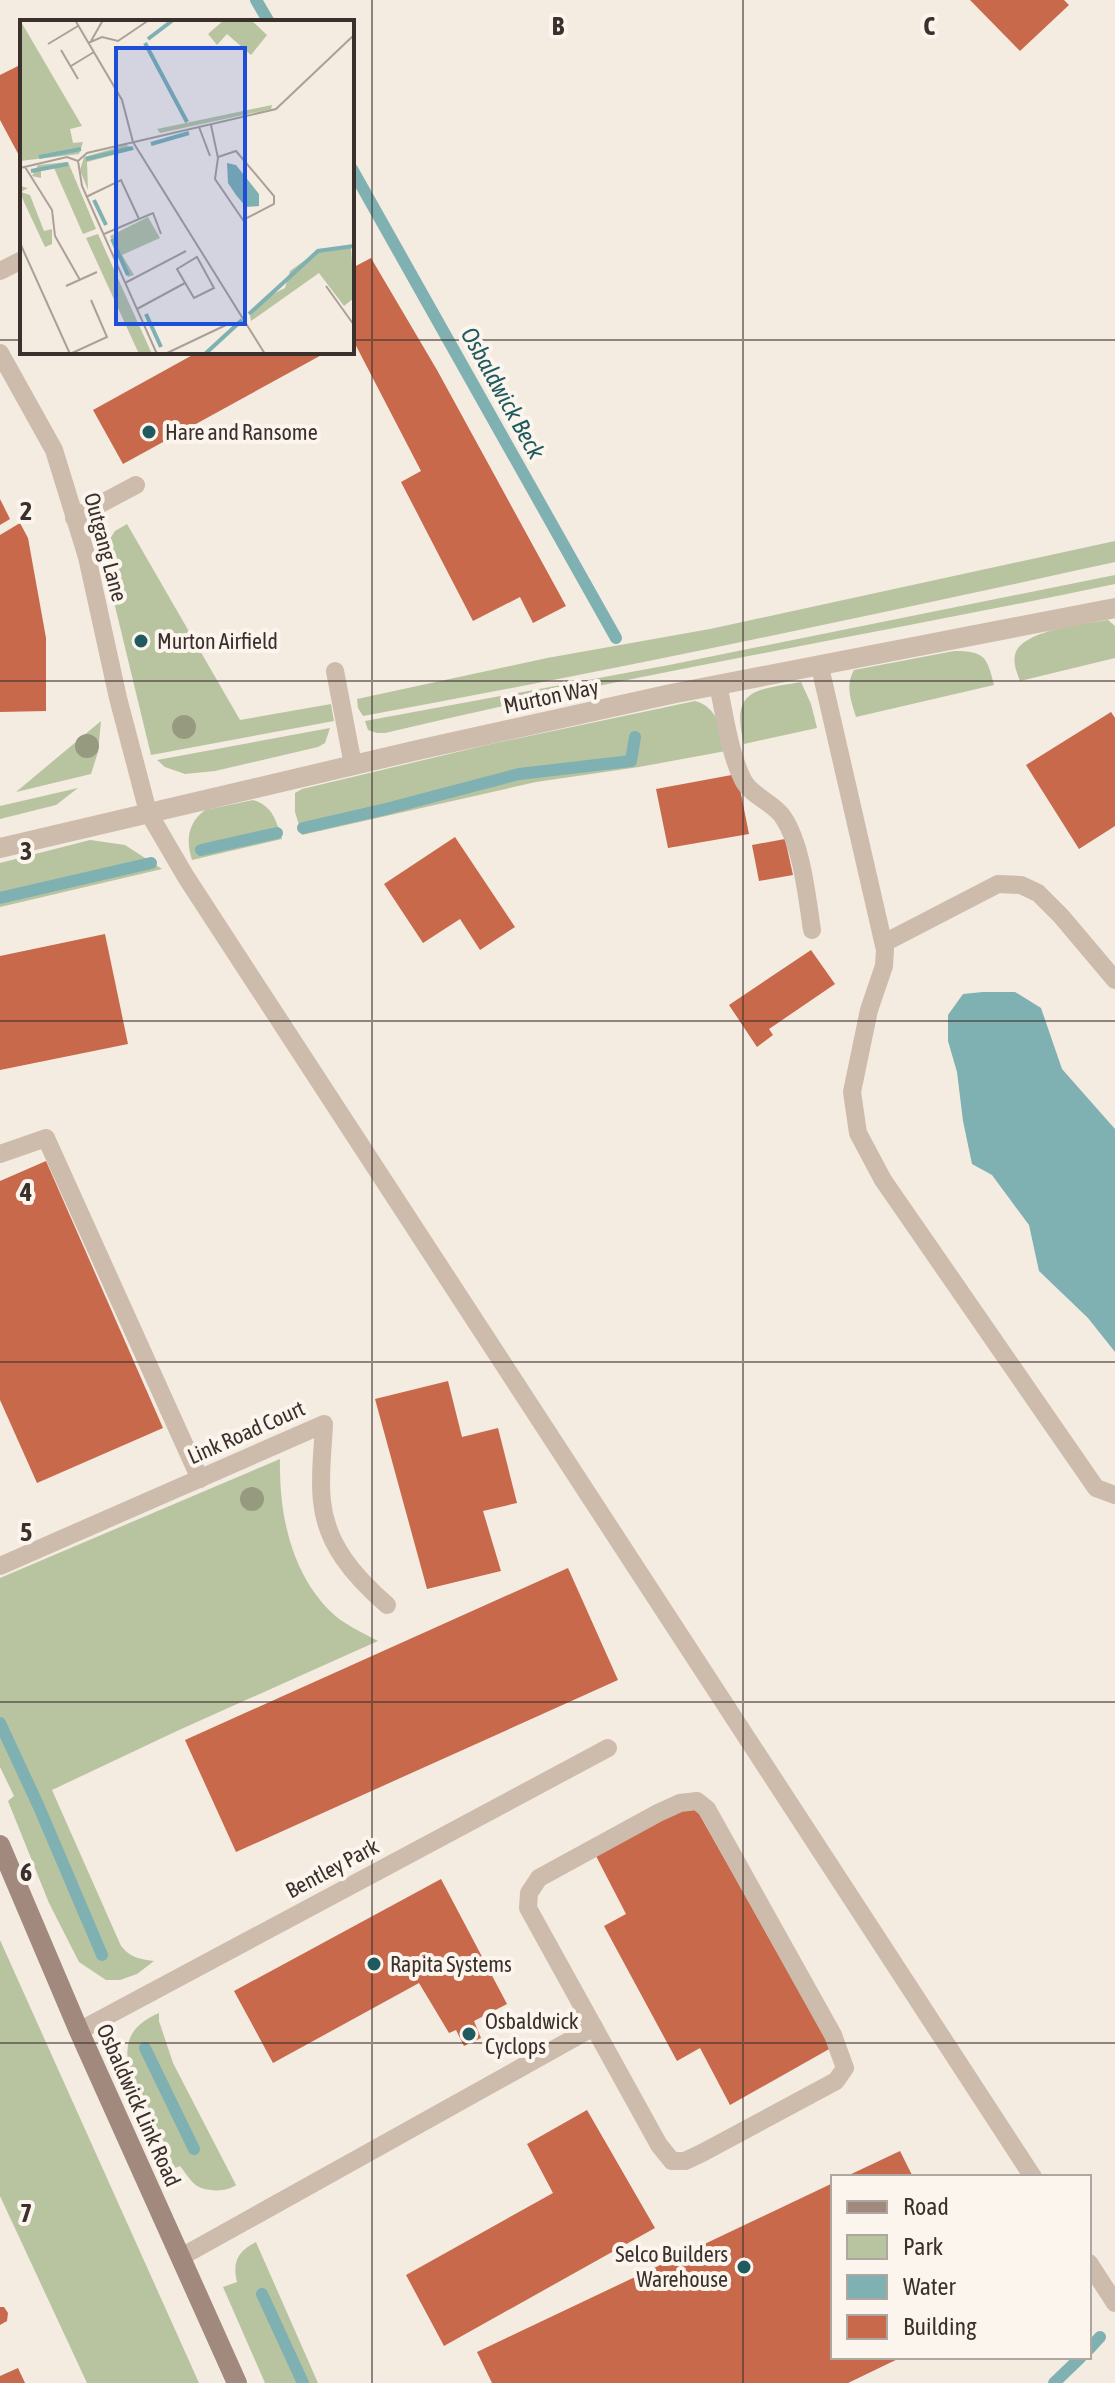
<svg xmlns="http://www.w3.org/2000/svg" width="1115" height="2383" viewBox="0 0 1115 2383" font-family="'Asap Condensed',sans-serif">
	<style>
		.green { fill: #b8c4a0 }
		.water { fill: #7fb0b2 }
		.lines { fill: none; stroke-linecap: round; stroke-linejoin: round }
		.stream { stroke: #7fb0b2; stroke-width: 12 }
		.building { fill: #c8694b }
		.lane { stroke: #cdbbac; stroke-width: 18 }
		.street { stroke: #cdbbac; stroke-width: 20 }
		.secondary { stroke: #a18a7d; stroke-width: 20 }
		.tree { fill: #969b7f }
		.grid { fill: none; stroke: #3b302b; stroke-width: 2; stroke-opacity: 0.55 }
		.poi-dot { fill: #1f5a5e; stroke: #fbf5ee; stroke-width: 3 }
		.labels { text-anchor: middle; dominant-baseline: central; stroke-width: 8; stroke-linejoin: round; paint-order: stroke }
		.poi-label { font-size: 22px; fill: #3b302b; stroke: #fbf5ee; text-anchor: start }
		.street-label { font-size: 22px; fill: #3b302b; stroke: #fbf5ee }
		.water-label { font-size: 24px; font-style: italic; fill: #1f5a5e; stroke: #fbf5ee }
		.inset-river { fill: none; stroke: #7fb0b2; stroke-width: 4 }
		.inset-road { fill: none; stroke: #aaa098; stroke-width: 2 }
		.view { fill: #1d4ed8; fill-opacity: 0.15; stroke: #1d4ed8; stroke-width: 4 }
		.inset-edge { fill: none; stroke: #3b302b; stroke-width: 4 }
		.grid-label { font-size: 26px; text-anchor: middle; font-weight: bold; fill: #3b302b; stroke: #fbf5ee; stroke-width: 8; stroke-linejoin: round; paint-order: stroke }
	</style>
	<rect width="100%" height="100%" fill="#f4ebe1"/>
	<g class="green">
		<polygon points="127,524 240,720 331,704 334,721 151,755 115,606 106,555 108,542 115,531"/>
		<path d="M1115 541V562C865 617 615 670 363 716L358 708 357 699 547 658 710 629Z"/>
		<path d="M1115 575V584C872 635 627 675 385 733H377L368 730 365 721 669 665Z"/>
		<path d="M1108 620 1115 626V658L1020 681C1017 673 1013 664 1015 655 1020 630 1086 624 1108 620Z"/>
		<path d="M954 651C985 651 987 657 994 685L856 717C851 700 845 686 854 670Z"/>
		<path d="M801 682 811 704 817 728 744 744C730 688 756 690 801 682Z"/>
		<path d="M695 701C718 707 721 730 726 751L639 767 536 782 302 835 295 812V793L302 789 491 744Z"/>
		<polygon points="101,721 98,752 91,774 16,792"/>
		<polygon points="330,728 325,743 318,747 215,771 185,774 165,767 157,760"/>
		<polygon points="78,788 56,805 0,819 0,806"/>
		<path d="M253 800C273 806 276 821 282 839L192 860C186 841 187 824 205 810Z"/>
		<polygon points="90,840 125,845 162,869 0,907 0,863"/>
		<path d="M280 1459C279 1512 290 1571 330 1611 343 1624 361 1632 378 1641L179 1730 52 1790 121 1946C131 1958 140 1959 154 1961L137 1974 120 1980H106L79 1962 49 1903 8 1801 14 1796 0 1767V1578Z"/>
		<polygon points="0,1940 199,2383 87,2383 0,2196"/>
		<path d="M159 2013V2021L173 2063 236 2185C227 2192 208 2192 197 2186 191 2182 185 2172 180 2166L170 2170C156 2139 115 2068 131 2036 136 2025 148 2018 159 2013Z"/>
		<path d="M256 2242 259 2249 318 2383H265L223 2287 237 2282C232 2262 238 2251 256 2242Z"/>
	</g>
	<polygon class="water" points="983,992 1015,992 1041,1008 1062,1069 1115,1129 1115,1352 1088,1318 1039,1271 1029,1225 992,1175 972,1164 963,1121 957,1072 948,1041 948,1015 963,994"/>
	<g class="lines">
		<g class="stream">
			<polyline points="256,0 269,22"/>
			<polyline points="352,169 616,638"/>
			<polyline points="303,828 386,809 519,774 631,761 635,737"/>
			<polyline points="201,850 277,833"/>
			<polyline points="0,898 151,863"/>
			<polyline points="0,1723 39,1807 102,1955"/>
			<polyline points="145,2048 194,2149"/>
			<polyline points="262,2294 303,2383"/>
			<polyline points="1089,2349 1100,2337"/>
			<polyline points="1054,2383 1081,2357"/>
		</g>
	</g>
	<g class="building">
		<polygon points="970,0 1064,0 1069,5 1020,51"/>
		<polygon points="22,64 22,161 0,120 0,75"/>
		<polygon points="371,258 437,370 566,606 533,623 520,597 473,621 401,482 421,471 352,338 352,268"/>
		<polygon points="198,352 327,352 123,464 93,410"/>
		<polygon points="0,499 10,519 0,525"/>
		<polygon points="20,523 28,538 46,638 46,711 0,712 0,535"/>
		<polygon points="1111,712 1115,718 1115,826 1079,849 1026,765"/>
		<polygon points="737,774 749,834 668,848 656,789"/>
		<polygon points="455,837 515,927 480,950 460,919 423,943 384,884"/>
		<polygon points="785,839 793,875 759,881 752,845"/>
		<polygon points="105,934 128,1044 0,1070 0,956"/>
		<polygon points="811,950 835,984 769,1029 773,1035 757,1047 729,1005"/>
		<polygon points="46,1161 163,1428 37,1483 0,1400 0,1181"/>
		<polygon points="448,1381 462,1437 498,1428 517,1503 483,1511 501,1571 427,1589 375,1399"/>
		<polygon points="568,1568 618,1680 236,1852 185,1740"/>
		<polygon points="693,1803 831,2048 730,2105 700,2048 677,2061 604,1926 626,1914 596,1856"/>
		<polygon points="441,1879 507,2004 474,2021 481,2038 464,2046 456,2030 449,2033 419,1983 273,2063 234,1991"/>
		<polygon points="587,2110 655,2228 444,2346 406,2275 553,2193 527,2144"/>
		<polygon points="900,2151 913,2177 845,2177"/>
		<polygon points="833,2183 833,2357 902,2357 848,2383 492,2383 477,2352"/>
		<polygon points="0,2307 4,2307 8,2313 7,2321 0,2325"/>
		<polygon points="18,2368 25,2383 0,2383 0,2376"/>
	</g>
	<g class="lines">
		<g class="lane">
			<polyline points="0,271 22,260"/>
			<polyline points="0,353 54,450 87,557 118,698 148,812 186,877 1033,2177"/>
			<polyline points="74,518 136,485"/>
			<polyline points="820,667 885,950 884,966 869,1010 852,1092 858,1133 883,1180 1096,1488 1115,1495"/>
			<polyline points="335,671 353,765"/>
			<path d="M718 685C725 716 729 752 743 780 752 797 773 802 783 817 802 845 807 897 812 930"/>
			<polyline points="884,943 998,884 1021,885 1038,893 1061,916 1115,980"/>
			<polyline points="0,1154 46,1138 200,1479"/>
			<path d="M0 1566 324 1424C323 1449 319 1476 322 1501 326 1545 355 1577 387 1605"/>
			<polygon points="697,1801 707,1809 833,2035 845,2068 836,2081 702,2153 685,2161 672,2161 659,2145 528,1908 529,1893 539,1878 658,1813 680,1803"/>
			<polyline points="79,2031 608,1748"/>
			<polyline points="181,2257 594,2027"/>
			<polyline points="1089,2263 1115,2303"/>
		</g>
		<polyline class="street" points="0,848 422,749 671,694 1115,608"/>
		<polyline class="secondary" points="0,1845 79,2031 237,2383"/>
	</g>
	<g class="tree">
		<circle cx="184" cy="727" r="12"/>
		<circle cx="87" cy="746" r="12"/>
		<circle cx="252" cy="1499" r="12"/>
	</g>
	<path class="grid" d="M372 0V2383M743 0V2383M0 340H22M352 340H1115M0 681H1115M0 1021H1115M0 1362H1115M0 1702H1115M0 2043H1115"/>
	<g class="poi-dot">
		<circle cx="149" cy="432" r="8"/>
		<circle cx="141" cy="641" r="8"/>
		<circle cx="374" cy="1964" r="8"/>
		<circle cx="469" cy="2034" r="8"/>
		<circle cx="744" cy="2267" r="8"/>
	</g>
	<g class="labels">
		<g class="poi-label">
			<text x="165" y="432">Hare and Ransome</text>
			<text x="157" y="641">Murton Airfield</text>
			<text x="390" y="1964">Rapita Systems</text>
			<text x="485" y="2021">Osbaldwick<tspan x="485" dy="25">Cyclops</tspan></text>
			<text x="728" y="2254" text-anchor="end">Selco Builders<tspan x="728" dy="25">Warehouse</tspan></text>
		</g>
		<g class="street-label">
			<text transform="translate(106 547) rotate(75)">Outgang Lane</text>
			<text transform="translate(551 696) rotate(-12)">Murton Way</text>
			<text transform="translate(246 1432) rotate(-24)">Link Road Court</text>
			<text transform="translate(332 1868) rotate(-28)">Bentley Park</text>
			<text transform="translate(139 2105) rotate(66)">Osbaldwick Link Road</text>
		</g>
		<g class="water-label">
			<text transform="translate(503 393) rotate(61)">Osbaldwick Beck</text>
		</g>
	</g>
	<g transform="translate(20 20)">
		<rect width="334" height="334" fill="#f4ebe1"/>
		<path d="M0 0 62 106 50 109 53 123 63 122 59 134 0 141ZM204 0H231L247 15 231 35 207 14 197 25 188 14ZM252 85 251 89 140 113 137 109ZM106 125 115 129 67 142 68 170 60 150 64 137ZM48 142 76 209 63 214 34 148 21 151V158L12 156 18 145ZM0 166 8 168 1 172 10 175 24 211 32 209V224L25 227 4 182 0 172ZM128 197 140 218 102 235 114 255 108 257 90 216ZM78 214 132 334H119L66 218ZM331 226 334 278 324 286 299 253 231 301 230 296 245 278 265 268 270 251 281 243 302 229Z" fill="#b8c4a0"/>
		<path d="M207 143 216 145 239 174V186L226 187 216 175 208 163Z" fill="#7fb0b2"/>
		<path class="inset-river" d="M128 19 153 0M125 23 167 102M131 124 169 113M19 137 61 129M66 139 113 128M11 151 48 144M74 180 86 205M92 219 108 255M126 294 141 327M229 294 298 231 334 226M185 334 222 300"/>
		<path class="inset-road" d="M55 0 102 80 113 122 245 334M71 21 83 0M68 23 82 17 98 21 129 0M28 24 58 6M41 30 58 59M51 46 74 32M191 105 198 138 195 159 223 200 254 184V176L216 131 198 137M179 107 190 136M58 141 67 133 256 89 334 15M58 141 62 166 137 334M5 147 32 190 35 216 60 260M0 148 47 137 58 141M66 177 101 160 119 199M84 214 133 193 141 214M0 223 50 334M177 237 194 268 174 278 157 249ZM105 263 166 231M46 266 77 252M306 266 334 305M117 289 165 263M50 334 87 317 71 280M145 334 206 305"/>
		<path class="view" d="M96 28H225V304H96Z"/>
		<rect width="334" height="334" class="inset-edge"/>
	</g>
	<g class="grid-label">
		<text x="558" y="35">B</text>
		<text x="929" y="35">C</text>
		<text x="26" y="520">2</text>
		<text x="26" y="860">3</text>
		<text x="26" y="1201">4</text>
		<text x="26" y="1541">5</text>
		<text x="26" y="1881">6</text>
		<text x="26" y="2222">7</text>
	</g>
	<rect x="831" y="2175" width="260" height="184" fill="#fbf5ee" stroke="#aea6a0" stroke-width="2"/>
	<rect x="847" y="2201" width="40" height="12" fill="#a18a7d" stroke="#aea6a0" stroke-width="2"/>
	<text x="903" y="2215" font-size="24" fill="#3b302b">Road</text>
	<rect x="847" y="2235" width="40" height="24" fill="#b8c4a0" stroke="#aea6a0" stroke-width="2"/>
	<text x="903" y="2255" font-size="24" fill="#3b302b">Park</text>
	<rect x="847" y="2275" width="40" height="24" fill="#7fb0b2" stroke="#aea6a0" stroke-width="2"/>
	<text x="903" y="2295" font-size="24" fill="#3b302b">Water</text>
	<rect x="847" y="2315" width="40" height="24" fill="#c8694b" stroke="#aea6a0" stroke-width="2"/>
	<text x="903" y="2335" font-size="24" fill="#3b302b">Building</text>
</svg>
